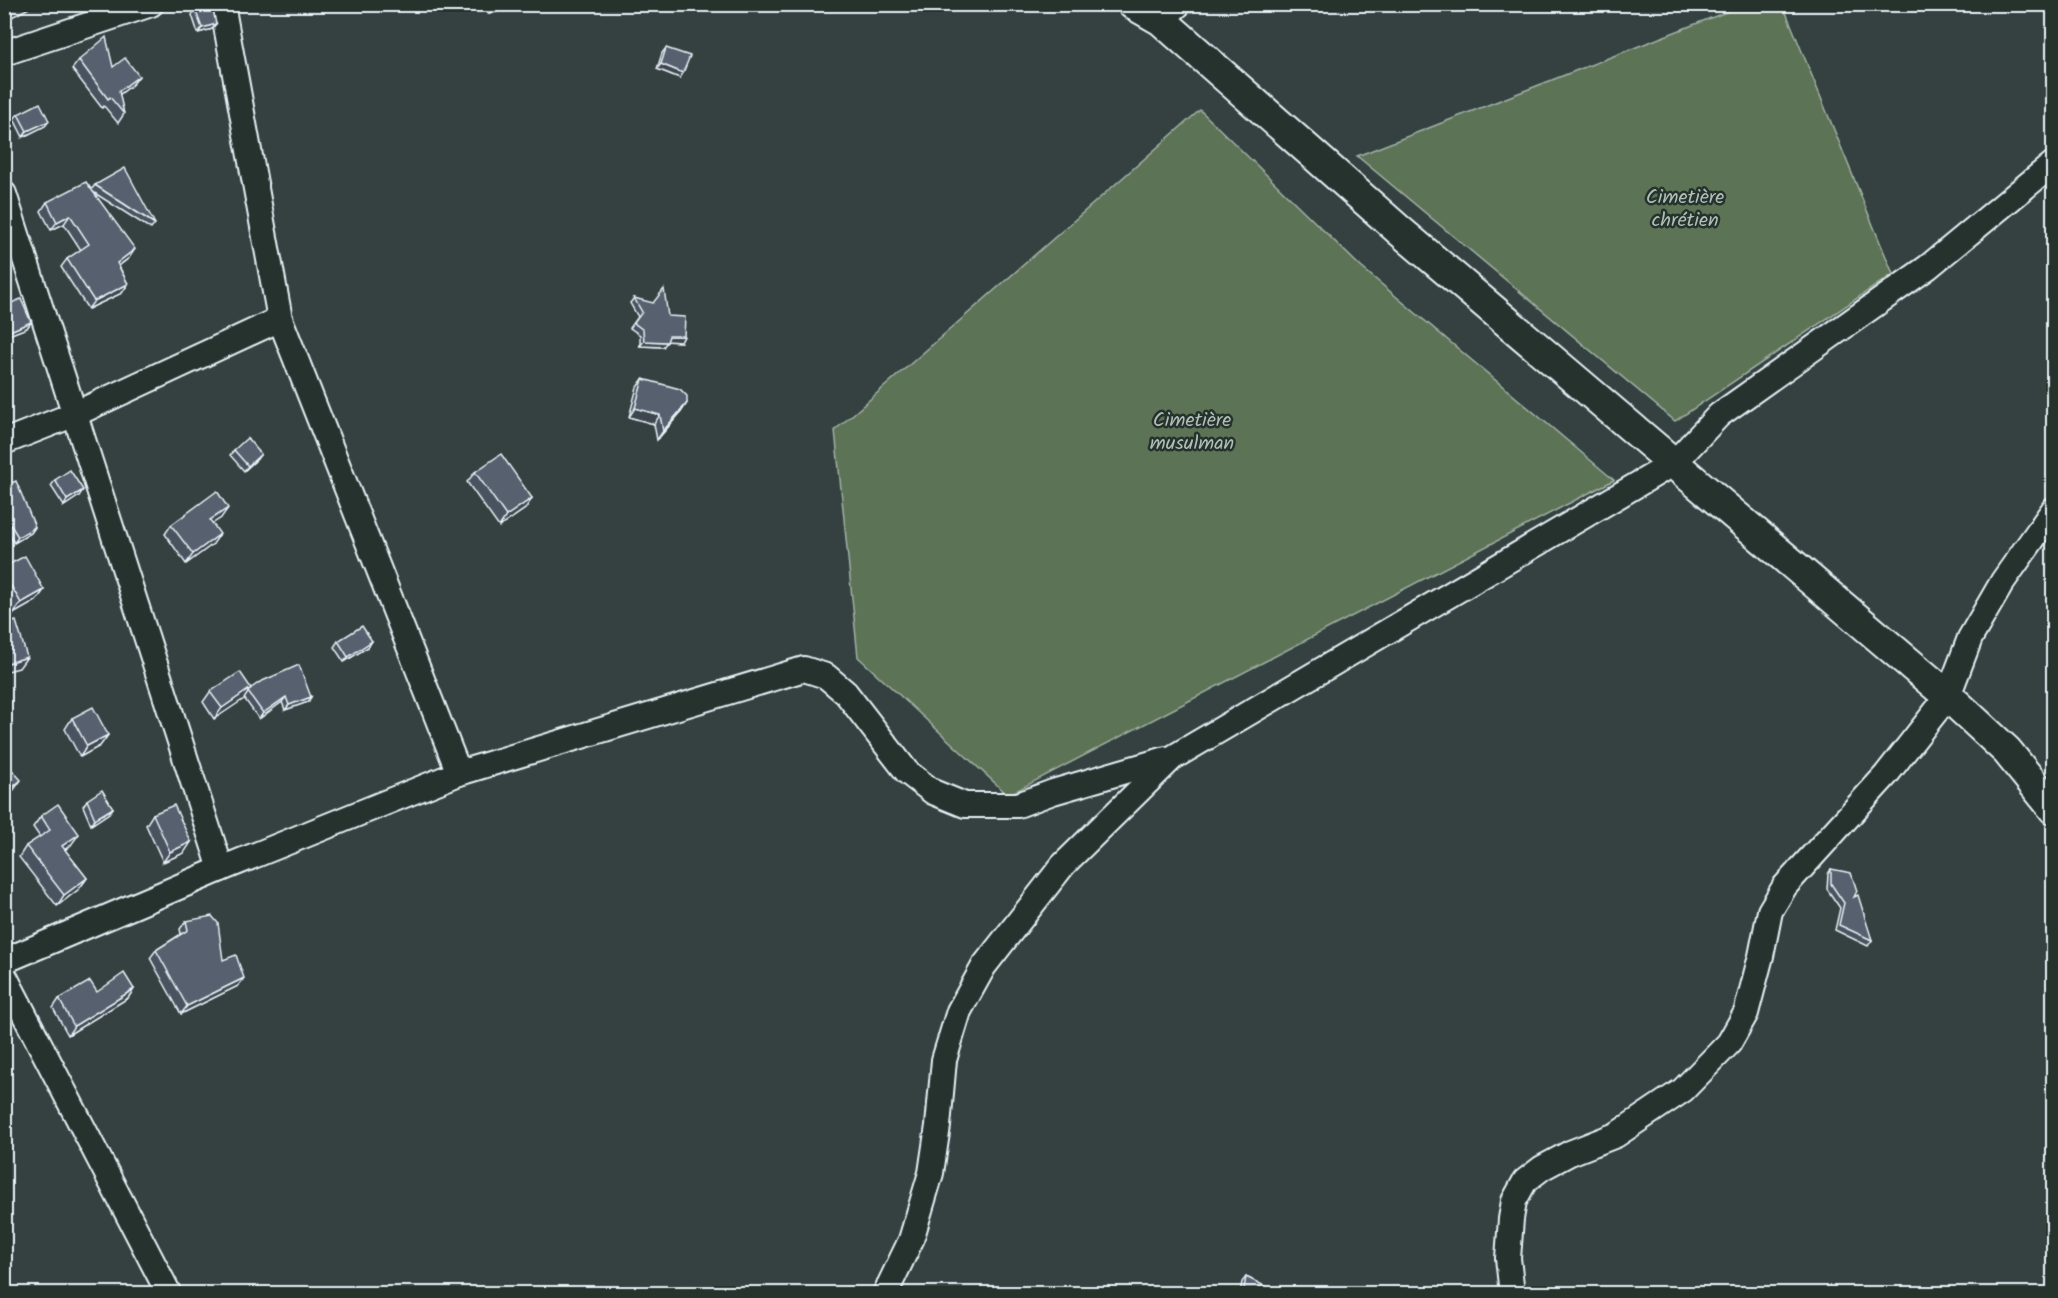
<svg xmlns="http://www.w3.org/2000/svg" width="2058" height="1298" viewBox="0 0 2058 1298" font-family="Kalam,sans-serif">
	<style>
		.green { fill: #5d7356; stroke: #a2b2a7; stroke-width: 1.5 }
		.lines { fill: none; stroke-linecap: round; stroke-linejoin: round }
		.minor-casing { stroke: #e8f1f8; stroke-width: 28 }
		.tertiary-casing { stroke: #e8f1f8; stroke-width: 34 }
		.minor { stroke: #26332d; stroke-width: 24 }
		.tertiary { stroke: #26332d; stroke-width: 30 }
		.wall { fill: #4a535f; stroke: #e8f1f8; stroke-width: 1.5 }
		.shaded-wall { fill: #3c444d; stroke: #e8f1f8; stroke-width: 1.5 }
		.building { fill: #56616e; stroke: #e8f1f8; stroke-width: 1.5 }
		.labels { text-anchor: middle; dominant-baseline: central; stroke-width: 5; stroke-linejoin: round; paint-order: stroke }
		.park-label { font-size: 20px; fill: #b0bfb7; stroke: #26332d }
	</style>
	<rect width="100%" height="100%" fill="#344140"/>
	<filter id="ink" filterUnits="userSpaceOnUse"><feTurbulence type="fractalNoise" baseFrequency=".0167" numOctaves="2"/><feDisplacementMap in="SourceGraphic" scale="12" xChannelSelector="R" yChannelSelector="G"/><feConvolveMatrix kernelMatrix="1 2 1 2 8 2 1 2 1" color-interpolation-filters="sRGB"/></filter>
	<g filter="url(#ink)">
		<g class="green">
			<polygon points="1744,5 1783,5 1893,274 1675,421 1357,156"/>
			<polygon points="1200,110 1361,267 1614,480 1008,795 858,657 835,430"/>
		</g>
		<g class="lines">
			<defs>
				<g id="minor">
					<polyline points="222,4 280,319 459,773"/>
					<polyline points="1161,20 1179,4"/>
					<polyline points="4,53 151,4"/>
					<polyline points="4,194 221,869"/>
					<polyline points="4,442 75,414 280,319"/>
					<polyline points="4,961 221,869 459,773 804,669 826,676 846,693 907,772 933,792 965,805 1018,805 1053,792 1166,759"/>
					<polyline points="4,975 169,1294"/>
					<polyline points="885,1294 911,1240 931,1173 938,1126 944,1060 959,1011 984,966 1063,865 1172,758 1674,463 1719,415 1928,267 2054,163"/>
					<polyline points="1512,1294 1508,1258 1511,1219 1514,1201 1525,1181 1542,1168 1570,1153 1616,1135 1683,1090 1729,1043 1746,1013 1761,956 1770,911 1785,886 1886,775 1948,696 1970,638 2003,581 2054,509"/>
				</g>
				<polyline id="tertiary" points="1133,4 1161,20 1400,231 1948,696 2007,751 2054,809"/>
			</defs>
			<use href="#minor" class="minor-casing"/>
			<use href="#tertiary" class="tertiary-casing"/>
			<use href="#minor" class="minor"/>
			<use href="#tertiary" class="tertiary"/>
		</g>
		<g class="wall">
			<polygon points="4,4 29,8 4,21"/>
			<polygon points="486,4 509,4 506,9 489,14"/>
			<polygon points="195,9 212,29 198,33 192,15"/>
			<polygon points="666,48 680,78 657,69 662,53"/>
			<polygon points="79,60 113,67 139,76 132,85 119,95 124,114 118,123 104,106 102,108 72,69"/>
			<polygon points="18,114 49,121 45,126 23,137 14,119"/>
			<polygon points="95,185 155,224 151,229 93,192 129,258 119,266 128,284 122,293 88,309 61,267 67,259 81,250 64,224 51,230 41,211 47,202 91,190"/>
			<polygon points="634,298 668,316 684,336 681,342 667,341 663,347 640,346 640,335 630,328 638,317 630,303"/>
			<polygon points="4,306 31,322 27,328 6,336 4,332"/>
			<polygon points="643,379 687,403 681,412 657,440 654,424 629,417 637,387"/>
			<polygon points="234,450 257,459 244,471 230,455"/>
			<polygon points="475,472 532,498 525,509 499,527 467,482"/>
			<polygon points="55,480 79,496 64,506 51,486"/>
			<polygon points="4,486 35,527 31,533 14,543 4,526"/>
			<polygon points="221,518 212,523 213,544 186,564 165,534 171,525"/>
			<polygon points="4,567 44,590 36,601 13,614 4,598"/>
			<polygon points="338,641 372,641 368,647 344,662 334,647"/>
			<polygon points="251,688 308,702 285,710 282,702 259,719 244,698 214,719 203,702 210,692"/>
			<polygon points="72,718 108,735 100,746 80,757 65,729"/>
			<polygon points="87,800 113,808 109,813 91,825 83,806"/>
			<polygon points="153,814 184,853 163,862 146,825"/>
			<polygon points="41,816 71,845 65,850 87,878 79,889 57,906 19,857 26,846 40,837 33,827"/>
			<polygon points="1831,869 1854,897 1872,940 1868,946 1835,930 1840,908 1827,889 1828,874"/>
			<polygon points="186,921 223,960 238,986 181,1014 150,958 156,950 181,934 180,929"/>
			<polygon points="134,989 128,998 68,1035 53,1008 59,999 97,992"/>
			<polygon points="1246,1277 1278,1293 1240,1293 1242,1282"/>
		</g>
		<g class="shaded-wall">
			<polygon points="23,4 32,4 29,8 4,21 4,17 7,12"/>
			<polygon points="509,4 506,9 489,14 493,8"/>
			<polygon points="216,24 212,29 198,33 202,28"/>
			<polygon points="661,64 683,73 680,78 657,69"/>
			<polygon points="139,76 132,85 112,100 119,91"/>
			<polygon points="49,121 45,126 23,137 27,131"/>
			<polygon points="70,215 64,224 51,230 57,222"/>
			<polygon points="135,249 129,258 111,271 117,263"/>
			<polygon points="128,284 122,293 88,309 94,301"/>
			<polygon points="31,322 27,328 6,336 10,331"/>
			<polygon points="669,336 684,336 681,342 665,341"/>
			<polygon points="644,341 667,342 663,347 640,346"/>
			<polygon points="687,403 681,412 657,440 663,431"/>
			<polygon points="635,408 660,415 654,424 629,417"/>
			<polygon points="261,454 257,459 244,471 248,466"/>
			<polygon points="83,490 79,496 64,506 67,500"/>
			<polygon points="532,498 525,509 499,527 506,516"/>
			<polygon points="228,508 221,518 203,530 210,520"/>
			<polygon points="35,527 31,533 14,543 18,537"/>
			<polygon points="220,534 213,544 186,564 193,554"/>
			<polygon points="44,590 36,601 13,614 21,603"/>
			<polygon points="372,641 368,647 344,662 348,657"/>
			<polygon points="27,657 19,668 4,672 5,664"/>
			<polygon points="251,688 244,699 214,719 222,708"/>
			<polygon points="286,697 282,702 259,719 263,713"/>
			<polygon points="311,697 308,702 285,710 289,705"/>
			<polygon points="11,723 4,732 4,726"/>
			<polygon points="108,735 100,746 80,757 87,746"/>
			<polygon points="21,780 13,791 4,799 4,795"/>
			<polygon points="113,808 109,813 91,825 95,819"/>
			<polygon points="79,834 71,845 54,857 62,846"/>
			<polygon points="191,842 184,853 163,862 170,852"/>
			<polygon points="87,878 79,889 57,906 64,895"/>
			<polygon points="244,978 238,986 181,1014 187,1006"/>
			<polygon points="134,989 128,998 68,1035 74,1026"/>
		</g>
		<g class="building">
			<polygon points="4,4 23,4 7,12 4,7"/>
			<polygon points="212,4 216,24 202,28 195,9"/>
			<polygon points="492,4 508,4 493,8"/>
			<polygon points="106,37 113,67 125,58 139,76 119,91 124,114 110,97 108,99 79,60"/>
			<polygon points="666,48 690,56 683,73 661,64"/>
			<polygon points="40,103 49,121 27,131 18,114"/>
			<polygon points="125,168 155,224 95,185"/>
			<polygon points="86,182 135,249 117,263 128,284 94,301 67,259 89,244 70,215 57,222 47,202"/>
			<polygon points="664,289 668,316 685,317 684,336 669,336 667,342 644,341 643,330 634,323 642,312 634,298 653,303"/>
			<polygon points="21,299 31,322 10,331 4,317 4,306"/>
			<polygon points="643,379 680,389 687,396 687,403 663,431 660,415 635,408"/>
			<polygon points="247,438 261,454 248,466 234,450"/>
			<polygon points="501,454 532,498 506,516 475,472"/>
			<polygon points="70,470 83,490 67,500 55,480"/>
			<polygon points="16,481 35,527 18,537 6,517 10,515 8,511 5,512 4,511 4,486"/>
			<polygon points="217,491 228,508 210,520 220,534 193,554 171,525"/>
			<polygon points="25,556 44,590 21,603 4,574 4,567"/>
			<polygon points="16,621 27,657 5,664 4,625"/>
			<polygon points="362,626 372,641 348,657 338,641"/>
			<polygon points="299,665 311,697 289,705 286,697 263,713 248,692 251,688 247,691 260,682"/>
			<polygon points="240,672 251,688 222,708 210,692"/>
			<polygon points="93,707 108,735 87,746 72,718"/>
			<polygon points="4,708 11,723 4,726"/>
			<polygon points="4,761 21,780 4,795"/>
			<polygon points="102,790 113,808 95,819 87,800"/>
			<polygon points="58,804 79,834 62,846 87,878 64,895 26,846 50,830 41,816"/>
			<polygon points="174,805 191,842 170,852 153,814"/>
			<polygon points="1831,869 1851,873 1857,891 1854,897 1858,895 1872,940 1839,925 1844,903 1831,884"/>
			<polygon points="212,916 218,923 223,960 236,955 244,978 187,1006 156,950 188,930 186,921"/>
			<polygon points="124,973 134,989 74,1026 59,999 90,981 97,992"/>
			<polygon points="1246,1277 1279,1293 1241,1293 1244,1289"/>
		</g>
	</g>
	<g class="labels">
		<g class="park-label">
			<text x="1685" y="198">Cimetière<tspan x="1685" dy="23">chrétien</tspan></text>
			<text x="1192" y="421">Cimetière<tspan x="1192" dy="23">musulman</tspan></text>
		</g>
	</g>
	<rect width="2058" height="1298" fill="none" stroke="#26332d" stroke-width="24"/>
	<rect x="12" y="12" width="2034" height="1274" fill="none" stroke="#e8f1f8" stroke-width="2" filter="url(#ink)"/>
</svg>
